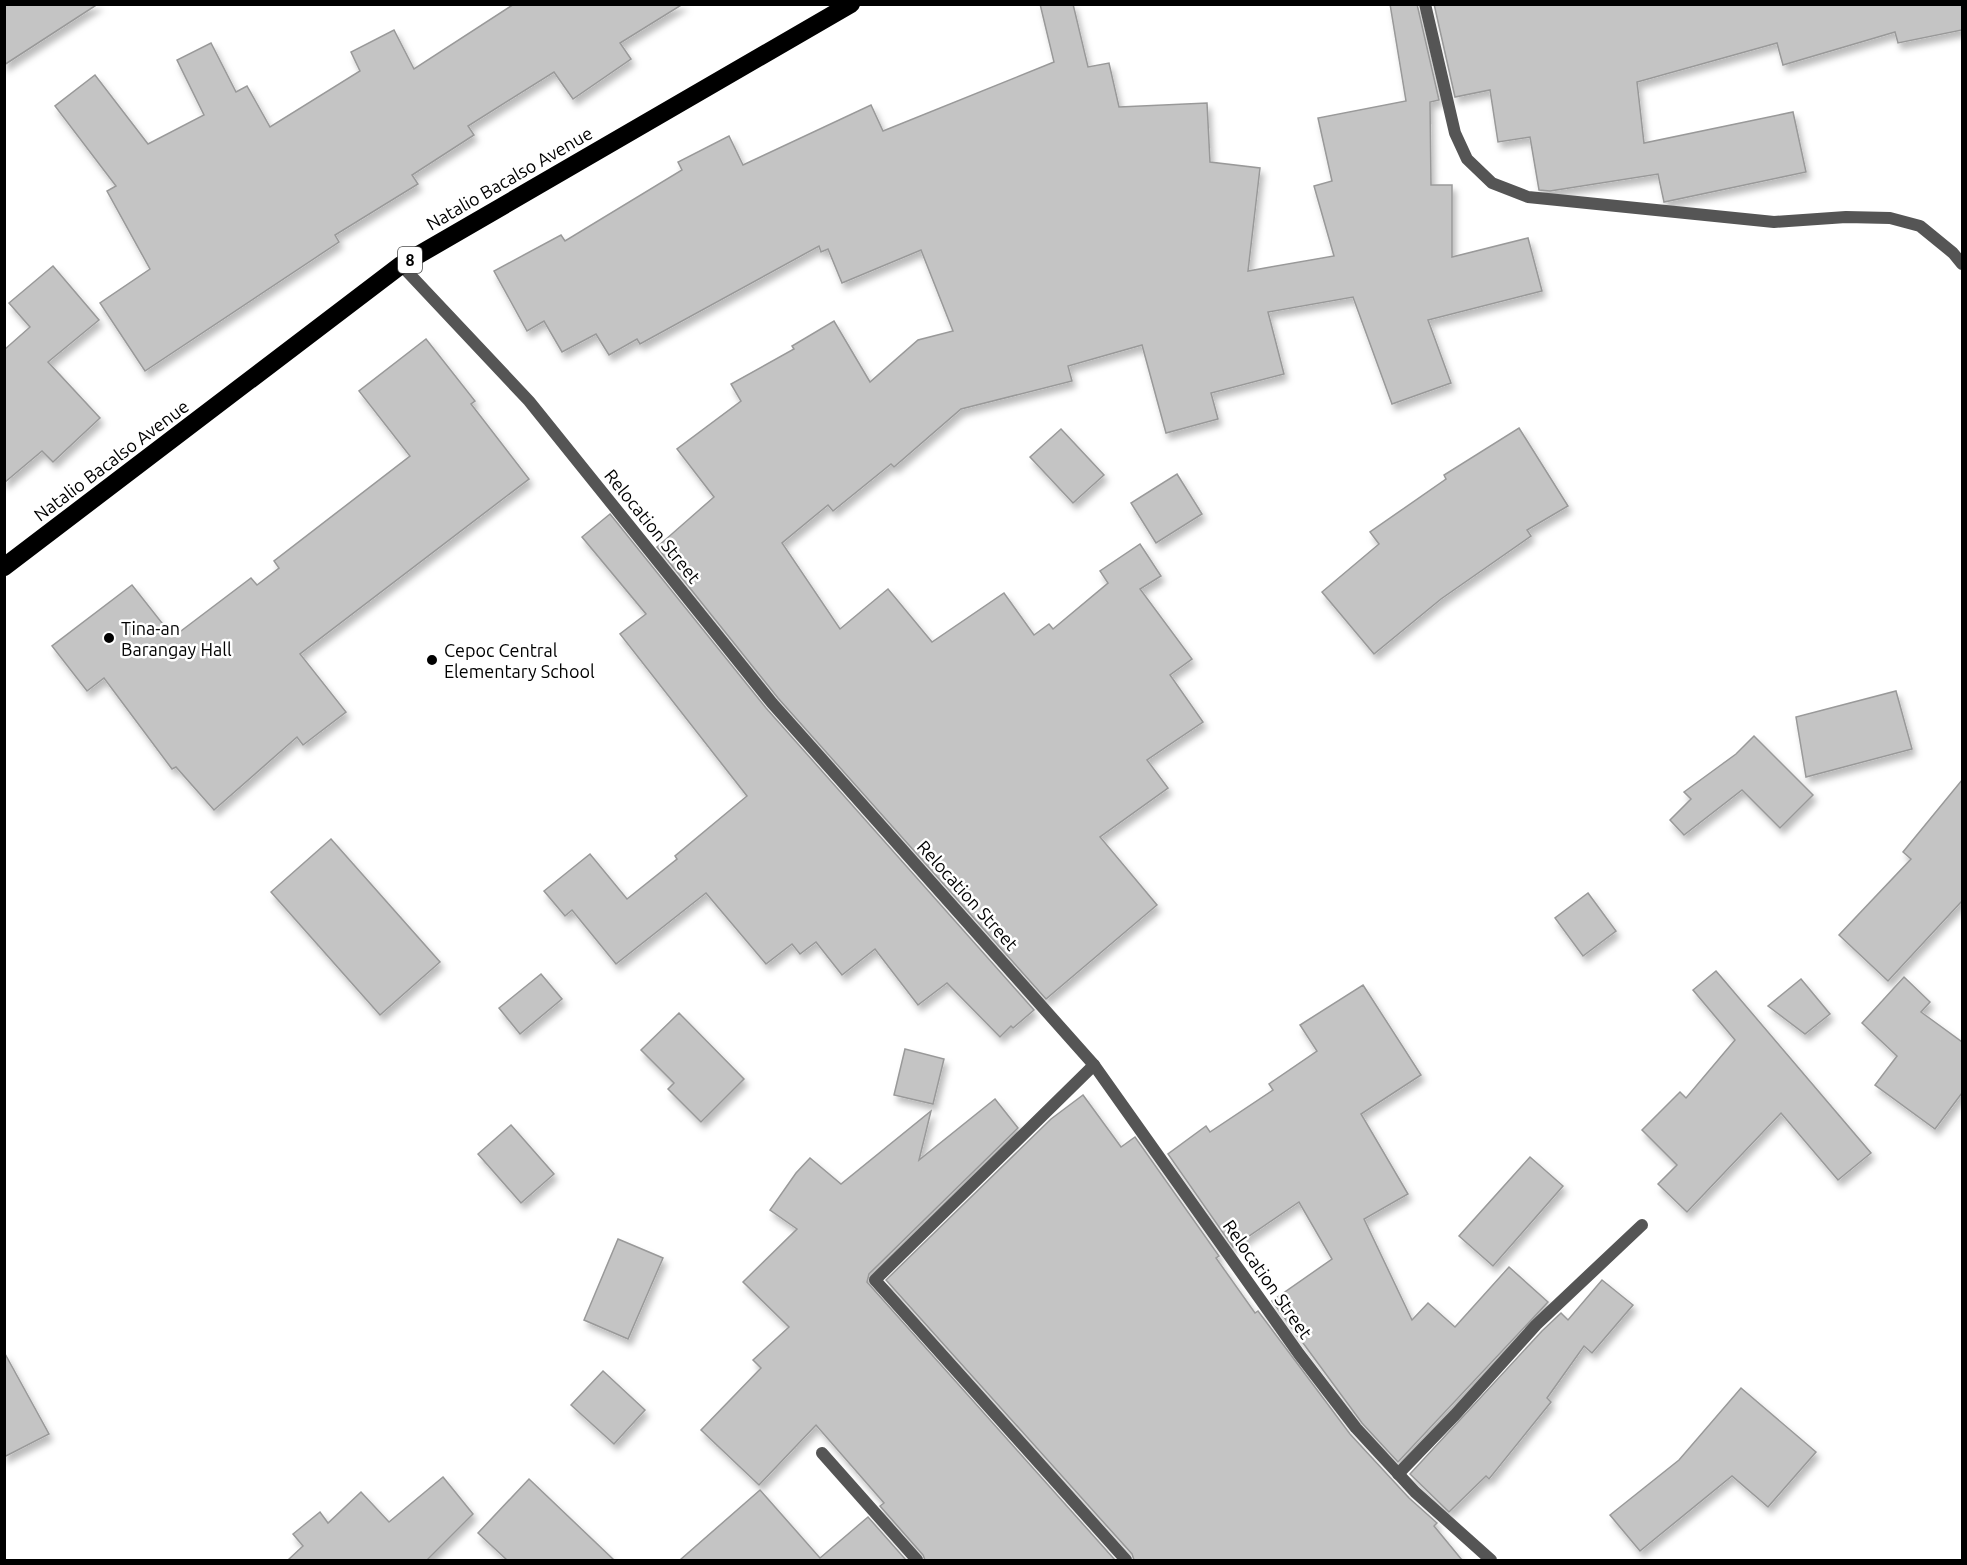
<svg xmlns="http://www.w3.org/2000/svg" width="1967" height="1565" viewBox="0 0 1967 1565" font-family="Ubuntu,sans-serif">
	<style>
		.building { fill: #c4c4c4; stroke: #999; stroke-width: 1.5; filter: url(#shadow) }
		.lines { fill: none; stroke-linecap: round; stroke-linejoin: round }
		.street { stroke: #555; stroke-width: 12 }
		.highway { stroke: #000; stroke-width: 18 }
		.poi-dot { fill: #000; stroke: #fff; stroke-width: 2 }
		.labels { text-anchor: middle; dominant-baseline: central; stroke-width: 5; stroke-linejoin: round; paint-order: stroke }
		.shield { fill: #fff; stroke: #4c4c4c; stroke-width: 1.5 }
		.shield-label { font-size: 16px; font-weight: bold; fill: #000 }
		.street-label { font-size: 18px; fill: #000; stroke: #fff }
		.poi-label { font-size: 18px; fill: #000; stroke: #fff; text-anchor: start }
	</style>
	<defs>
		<filter id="shadow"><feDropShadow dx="3.5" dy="6" stdDeviation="3" flood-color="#0004"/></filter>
	</defs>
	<rect width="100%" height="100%" fill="#fff"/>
	<g class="building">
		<polygon points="4,4 98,4 4,65"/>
		<polygon points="514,4 683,4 620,43 631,59 573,99 554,72 468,126 474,135 412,175 418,184 335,235 339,242 145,371 100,303 150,269 107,191 116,186 55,106 95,75 148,144 204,115 177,60 211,43 236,92 247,86 270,127 360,71 351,52 394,30 414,69"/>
		<polygon points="1040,4 1073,4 1088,67 1109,63 1119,107 1207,103 1210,162 1260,168 1248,271 1334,256 1314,186 1332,181 1318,118 1406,101 1390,4 1417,4 1439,100 1430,102 1431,185 1452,185 1452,257 1528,238 1542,291 1428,320 1451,383 1392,404 1353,297 1268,312 1284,374 1211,393 1218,419 1166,433 1142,345 1068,366 1072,381 961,409 894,467 891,464 833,511 828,505 782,543 840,629 888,589 932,642 1004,593 1034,635 1049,624 1053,629 1108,583 1100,571 1140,544 1161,576 1140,589 1192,659 1170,675 1203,722 1147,760 1168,788 1100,837 1157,905 1046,999 778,698 657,547 714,497 677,449 741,401 731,384 794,349 792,346 834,321 870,382 918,340 953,331 921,250 842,283 828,249 821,252 819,246 640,344 637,339 609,355 596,334 562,352 544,321 527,331 494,271 561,235 565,241 682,170 678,162 729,136 743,165 871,105 883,131 1054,62"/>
		<polygon points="1434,4 1962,4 1962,30 1898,43 1895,32 1783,65 1777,43 1637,82 1644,143 1793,112 1806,172 1664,202 1658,174 1550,191 1539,190 1530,137 1498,142 1490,90 1455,97"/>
		<polygon points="53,266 99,320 48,362 100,418 53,462 42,451 4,483 4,350 30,327 9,303"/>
		<polygon points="426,339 475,401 471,404 529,479 300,654 346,712 303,745 297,737 214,810 176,767 172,769 104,678 87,691 52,646 132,585 173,637 251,578 257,585 279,568 274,561 410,456 359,391"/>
		<polygon points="1519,428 1568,506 1527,530 1531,536 1441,599 1374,654 1322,592 1379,544 1370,532 1446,479 1444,475"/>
		<polygon points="1061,429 1104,475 1073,503 1030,457"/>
		<polygon points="1177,474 1202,514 1156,543 1131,503"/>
		<polygon points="610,514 766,708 1034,1010 1013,1028 1011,1026 1000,1037 947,983 918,1005 875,949 842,975 816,942 800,954 792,944 766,964 706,893 616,964 572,910 565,916 544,891 590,854 627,899 677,859 675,856 747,796 620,634 646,614 582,537"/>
		<polygon points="1896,691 1912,749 1806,777 1796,717"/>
		<polygon points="1754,736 1813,795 1780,828 1742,790 1684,835 1670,820 1691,799 1684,792 1736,754"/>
		<polygon points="1962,780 1962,901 1888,981 1839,935 1911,859 1903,852"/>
		<polygon points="331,839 440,962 380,1015 271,892"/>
		<polygon points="1588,893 1616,931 1583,956 1555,918"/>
		<polygon points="1716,971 1871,1153 1838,1180 1781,1113 1687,1212 1658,1184 1677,1165 1642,1130 1680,1092 1686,1098 1735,1040 1693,990"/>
		<polygon points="541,974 562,999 520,1034 499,1008"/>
		<polygon points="1904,977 1930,1002 1921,1012 1962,1042 1962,1093 1935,1129 1875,1085 1897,1056 1862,1023"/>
		<polygon points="1801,979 1830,1014 1805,1034 1768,1006"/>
		<polygon points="1363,985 1421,1075 1361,1114 1408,1194 1364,1219 1412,1320 1428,1303 1455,1327 1509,1267 1548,1302 1398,1462 1362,1423 1272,1301 1332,1259 1299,1202 1233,1247 1168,1154 1206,1126 1210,1132 1273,1090 1269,1084 1317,1051 1300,1025"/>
		<polygon points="679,1013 744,1079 701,1122 668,1089 674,1083 641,1050"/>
		<polygon points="905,1049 944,1059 933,1104 894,1095"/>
		<polygon points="1083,1095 1121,1147 1135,1137 1219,1256 1216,1258 1255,1313 1258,1311 1350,1434 1409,1498 1437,1523 1434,1526 1462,1560 1134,1560 1132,1554 886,1280 1051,1119"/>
		<polygon points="995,1099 1018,1128 869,1274 867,1282 1115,1560 925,1560 923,1555 880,1506 884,1503 816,1425 759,1485 701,1430 761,1368 753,1360 789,1327 743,1282 797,1229 770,1210 796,1173 810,1158 841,1184 931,1111 919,1160"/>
		<polygon points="511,1125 554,1174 521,1203 478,1154"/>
		<polygon points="1530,1157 1563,1186 1493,1266 1459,1236"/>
		<polygon points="618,1239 663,1258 628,1339 584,1320"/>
		<polygon points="1602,1280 1633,1305 1592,1353 1584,1346 1547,1398 1551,1402 1489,1479 1486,1476 1449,1512 1410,1474 1542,1331 1561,1313 1568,1320"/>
		<polygon points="4,1352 49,1434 4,1457"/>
		<polygon points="603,1371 645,1410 614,1444 571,1405"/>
		<polygon points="1741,1388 1816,1452 1768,1507 1732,1476 1640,1551 1610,1515 1679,1460"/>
		<polygon points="443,1477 473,1514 427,1560 288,1560 303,1546 293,1534 320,1512 328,1523 361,1492 389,1522"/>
		<polygon points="529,1479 614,1560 507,1560 478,1533"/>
		<polygon points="760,1490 820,1558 868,1517 906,1560 680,1560"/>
	</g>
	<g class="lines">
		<g class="street">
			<polyline points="1425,4 1455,133 1467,159 1492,183 1528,197 1774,222 1846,217 1890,218 1920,226 1953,253 1962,264"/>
			<polyline points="401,265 529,401 772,703 1094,1065 1299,1354 1356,1428 1415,1492 1491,1560"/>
			<polyline points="1094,1065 875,1280 1126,1560"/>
			<polyline points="822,1453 917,1560"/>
			<polyline points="1398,1474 1455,1415 1536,1325 1642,1225"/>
		</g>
		<polyline class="highway" points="4,567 401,265 851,4"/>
	</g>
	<g class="poi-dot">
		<circle cx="109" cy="638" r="6"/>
		<circle cx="432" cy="660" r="6"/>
	</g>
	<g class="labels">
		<rect class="shield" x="398" y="247" width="24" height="26" rx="4.5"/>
		<g class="shield-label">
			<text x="410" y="260">8</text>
		</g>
		<g class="street-label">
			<text transform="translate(509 178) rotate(-30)">Natalio Bacalso Avenue</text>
			<text transform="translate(111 460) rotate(-37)">Natalio Bacalso Avenue</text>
			<text transform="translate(653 526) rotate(51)">Relocation Street</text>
			<text transform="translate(968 895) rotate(48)">Relocation Street</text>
			<text transform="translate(1268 1279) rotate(55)">Relocation Street</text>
		</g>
		<g class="poi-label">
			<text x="121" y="628">Tina-an<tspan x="121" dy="21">Barangay Hall</tspan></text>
			<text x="444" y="650">Cepoc Central<tspan x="444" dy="21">Elementary School</tspan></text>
		</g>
	</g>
	<rect width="1967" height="1565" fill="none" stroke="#000000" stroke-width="12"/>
</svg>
